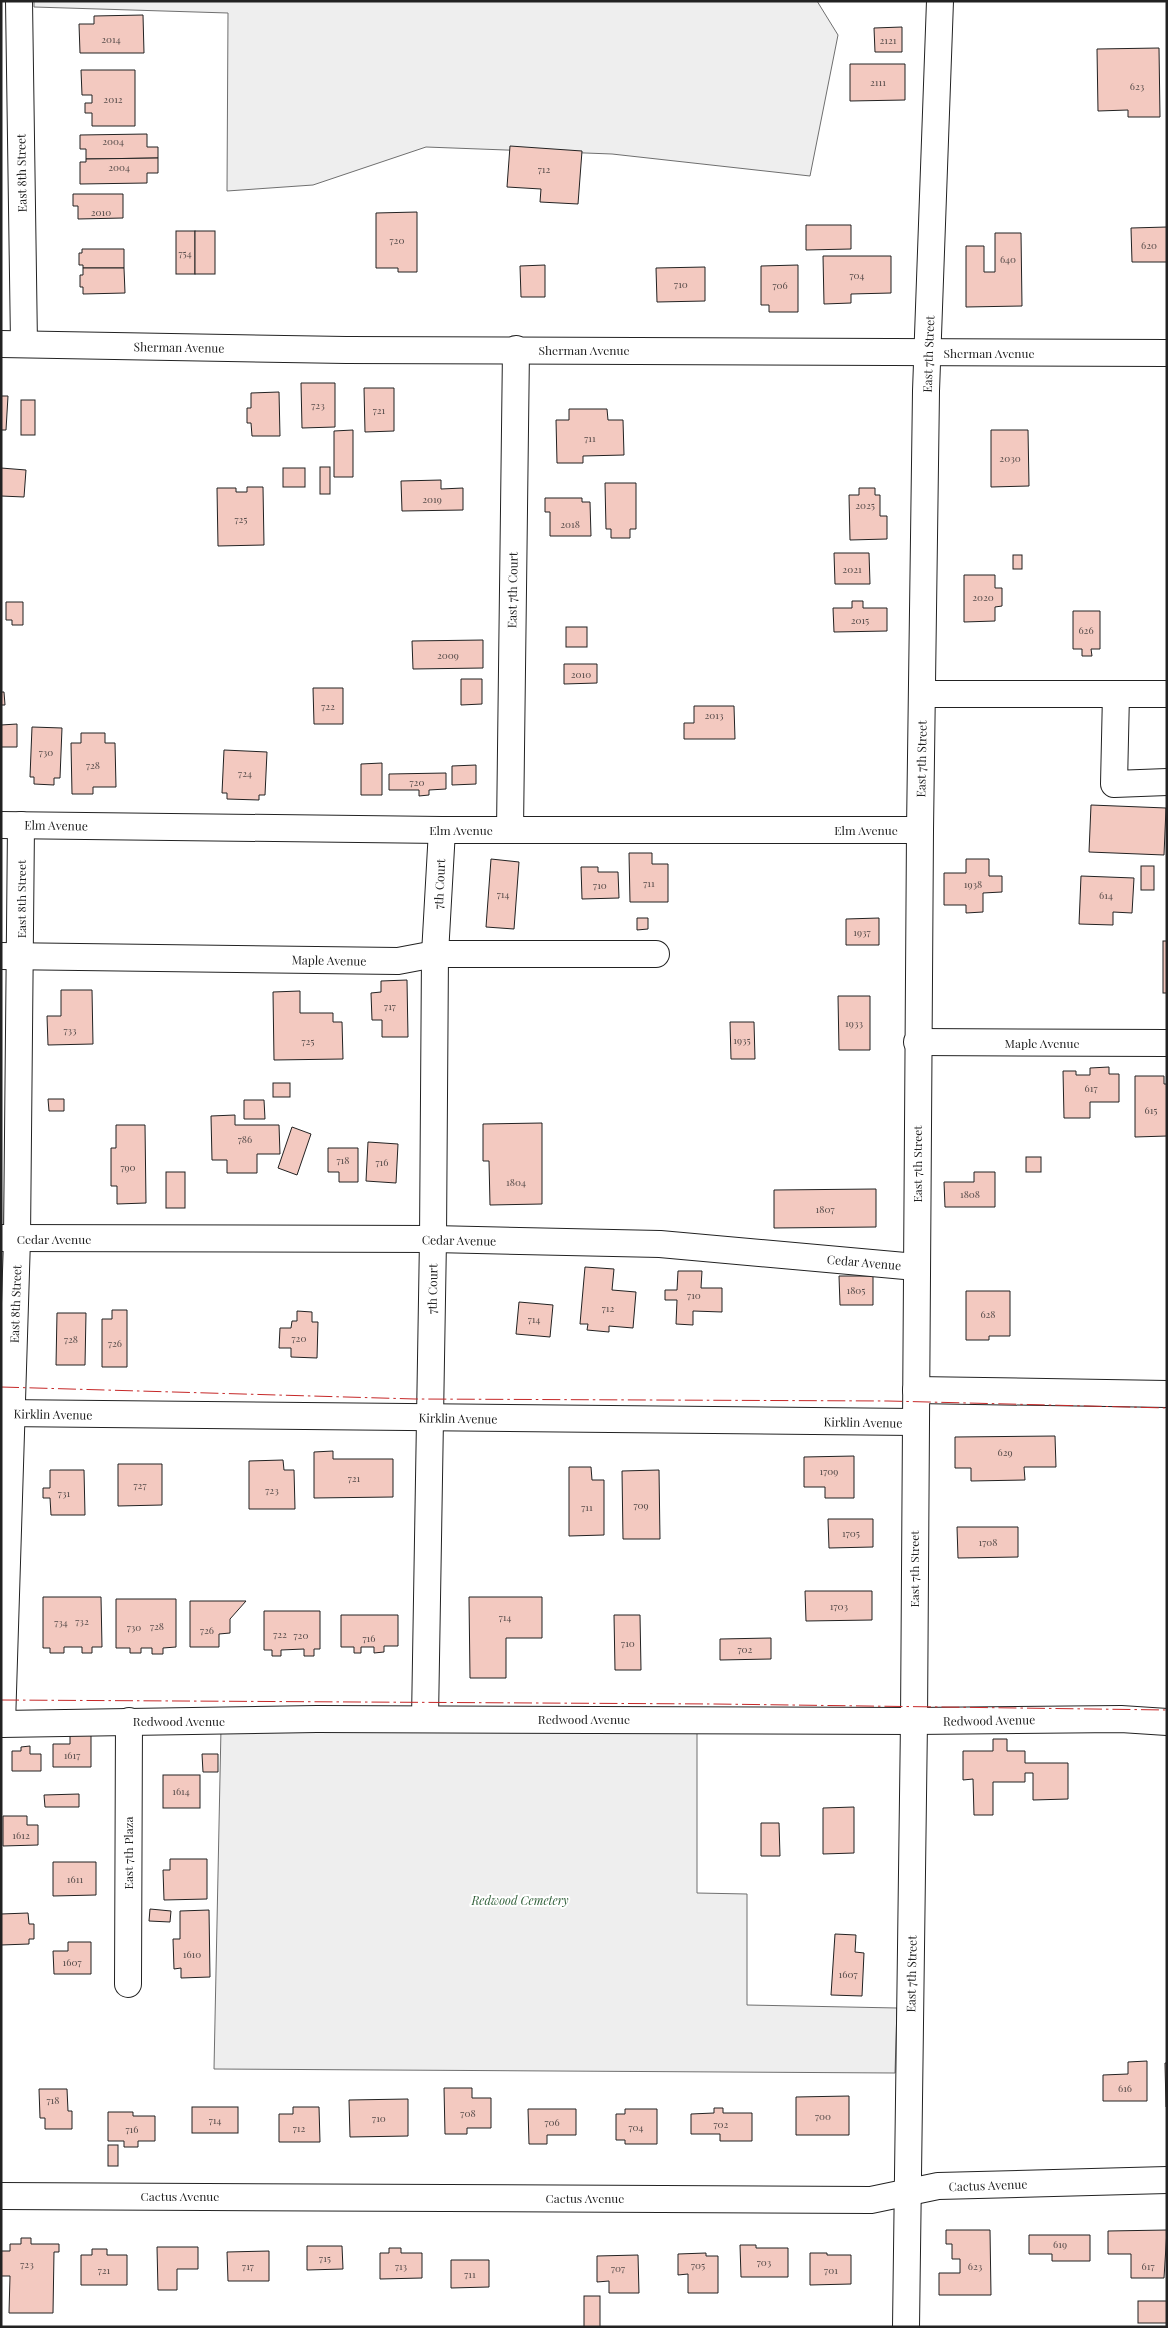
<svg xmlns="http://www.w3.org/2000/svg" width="1168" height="2328" viewBox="0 0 1168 2328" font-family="'Playfair Display',serif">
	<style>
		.green { fill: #eee; stroke: #6f6f6f }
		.building { fill: #f3c9c0; stroke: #222 }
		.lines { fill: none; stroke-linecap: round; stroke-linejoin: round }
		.minor-casing { stroke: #222; stroke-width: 28 }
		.minor { stroke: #fff; stroke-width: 26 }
		.power { stroke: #c62828; stroke-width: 1; stroke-dasharray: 18 4 2.5 4; stroke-linecap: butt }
		.labels { text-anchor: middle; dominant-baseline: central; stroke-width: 4; stroke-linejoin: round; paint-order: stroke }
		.number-label { font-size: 10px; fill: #564c4a }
		.street-label { font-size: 12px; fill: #222; stroke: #fff }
		.park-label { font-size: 12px; font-style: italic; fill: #2f5e38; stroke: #fff }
	</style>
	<rect width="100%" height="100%" fill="#fff"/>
	<g class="green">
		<polygon points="34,1 817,1 838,35 810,176 612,154 426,147 313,185 227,191 228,13 34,7"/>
		<polygon points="221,1728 697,1730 697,1893 747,1894 747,2005 897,2008 895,2073 214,2069"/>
	</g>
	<g class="building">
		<polygon points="143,15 144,53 80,53 79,24 94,24 94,16"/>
		<polygon points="902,27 902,52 875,52 874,28"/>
		<polygon points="1159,48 1160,117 1128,117 1128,110 1098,111 1097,49"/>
		<polygon points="850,64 905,64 905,100 850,101"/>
		<polygon points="81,70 135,70 135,126 92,126 92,113 85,113 85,103 92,103 92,95 82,95"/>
		<polygon points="147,134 147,147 158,147 158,158 86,159 86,149 80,149 80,135"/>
		<polygon points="510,146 582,151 578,204 540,202 541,189 507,187"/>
		<polygon points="158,158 158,173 147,173 147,183 80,184 80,162 86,162 86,159"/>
		<polygon points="73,194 123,194 123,218 78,219 78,206 73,206"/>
		<polygon points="417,212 417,272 398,272 398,268 376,268 376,213"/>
		<polygon points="806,225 851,225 851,249 806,250"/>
		<polygon points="1167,227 1167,262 1132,262 1131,228"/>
		<rect x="176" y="231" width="19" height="43"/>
		<rect x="195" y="231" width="20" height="43"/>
		<polygon points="995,233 1021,233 1022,306 966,307 966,246 984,246 984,272 995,272"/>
		<polygon points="82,249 124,249 124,268 83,268 83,265 79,265 79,253 82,253"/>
		<polygon points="823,256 891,256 891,293 851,294 851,303 824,304"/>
		<polygon points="545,265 545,297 521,297 520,266"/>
		<polygon points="798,265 798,312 769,312 769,305 761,305 761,266"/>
		<polygon points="705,267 705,301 657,302 656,268"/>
		<polygon points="83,268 124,268 125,293 83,294 83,287 80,287 80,275 83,275"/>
		<polygon points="301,383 335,383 335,427 302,428"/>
		<polygon points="364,388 394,388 394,431 365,432"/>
		<polygon points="279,392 280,436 252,436 251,423 247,423 247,408 251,408 251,393"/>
		<polygon points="1,396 8,396 6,430 1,430"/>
		<rect x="21" y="400" width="14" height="35"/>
		<polygon points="569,409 607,409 608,420 623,420 624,455 583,456 583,463 557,463 556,420 569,420"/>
		<polygon points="353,430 353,477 334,477 334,431"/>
		<polygon points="991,430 1028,430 1029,486 991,487"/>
		<rect x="320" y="467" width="10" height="27"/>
		<polygon points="1,468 26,470 24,497 1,496"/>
		<rect x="283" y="468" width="22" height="19"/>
		<polygon points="441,480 441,489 463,488 463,510 402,511 401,481"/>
		<polygon points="605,483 636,483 636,529 630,529 630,538 611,538 611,529 606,529"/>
		<polygon points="247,487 263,487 264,545 218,546 217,488 236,488 236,492 247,492"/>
		<polygon points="859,488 875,488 875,495 880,495 880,516 887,516 887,539 850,540 849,495 859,495"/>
		<polygon points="545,498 582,498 582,502 590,502 591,536 550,536 550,512 545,512"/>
		<polygon points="834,553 869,553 870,584 835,584"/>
		<rect x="1013" y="555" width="9" height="14"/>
		<polygon points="964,575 995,575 995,588 1002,588 1002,606 995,607 995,621 964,622"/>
		<polygon points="852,601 863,601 863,608 887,608 887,631 834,632 833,608 852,608"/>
		<polygon points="6,602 23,602 23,625 12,625 12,620 6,620"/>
		<polygon points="1073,611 1100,611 1100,649 1091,649 1092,656 1082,656 1082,649 1073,649"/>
		<rect x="566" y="627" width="21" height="20"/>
		<polygon points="483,640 483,668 413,669 412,641"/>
		<polygon points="564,664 597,664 597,683 564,684"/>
		<polygon points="461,679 482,679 482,704 461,705"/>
		<polygon points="313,688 343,688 343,724 314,724"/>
		<polygon points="1,692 4,692 5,705 1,705"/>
		<polygon points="694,706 734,706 735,739 684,739 684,723 694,723"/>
		<polygon points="17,724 17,747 1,747 1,725"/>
		<polygon points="32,727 62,728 60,778 54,778 54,785 34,784 34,777 30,777"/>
		<polygon points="81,733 105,733 105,743 115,743 116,787 93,787 93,794 72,794 71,743 81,743"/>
		<polygon points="224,750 267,752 265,795 259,795 259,800 227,799 227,793 222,793"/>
		<polygon points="382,763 382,795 361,795 361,764"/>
		<polygon points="476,765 476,784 452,785 452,766"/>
		<polygon points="446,773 446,789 429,790 429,795 419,796 419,790 389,790 389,774"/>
		<polygon points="1091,805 1166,808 1164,855 1089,852"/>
		<polygon points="629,853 652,853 652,864 668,864 668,902 630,902"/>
		<polygon points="491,859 519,862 514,929 486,927"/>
		<polygon points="966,859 989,859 989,876 1002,876 1002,892 983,893 983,912 966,913 966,905 944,905 944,873 966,873"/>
		<rect x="1141" y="866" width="13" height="24"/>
		<polygon points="581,867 598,867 598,872 618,872 619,898 582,899"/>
		<polygon points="1081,876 1134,878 1132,913 1113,912 1113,925 1079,924"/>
		<polygon points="637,918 648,918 648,929 637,930"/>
		<polygon points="879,918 879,945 846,945 846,919"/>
		<rect x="1163" y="941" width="4" height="52"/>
		<polygon points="407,980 408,1037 382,1037 382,1020 372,1020 371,993 381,992 381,981"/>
		<polygon points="61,990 92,990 93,1044 48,1045 47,1016 61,1016"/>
		<polygon points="300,991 300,1013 333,1013 333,1022 342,1022 343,1059 274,1060 273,992"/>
		<polygon points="838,996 870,996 870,1050 839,1050"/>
		<polygon points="730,1022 754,1022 755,1059 731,1059"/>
		<polygon points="1109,1067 1109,1074 1119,1074 1119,1102 1090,1102 1090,1118 1064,1118 1063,1071 1076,1071 1076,1075 1090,1075 1090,1068"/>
		<polygon points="1135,1076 1164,1076 1164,1084 1167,1084 1167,1136 1135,1137"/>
		<rect x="273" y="1083" width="17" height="14"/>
		<polygon points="48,1099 64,1099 64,1111 49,1111"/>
		<polygon points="244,1100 264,1100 265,1119 244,1119"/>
		<polygon points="235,1115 235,1125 279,1125 280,1154 257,1154 257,1173 227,1173 227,1160 212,1160 211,1116"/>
		<polygon points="542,1123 542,1204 490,1205 489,1161 483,1161 483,1124"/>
		<polygon points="116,1125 145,1125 146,1203 117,1204 117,1186 111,1186 111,1148 116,1148"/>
		<polygon points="292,1127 311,1134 297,1175 278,1168"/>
		<polygon points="368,1142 398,1144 396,1183 366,1181"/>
		<polygon points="328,1148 358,1148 358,1182 339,1182 339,1172 328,1172"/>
		<rect x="1026" y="1157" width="15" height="15"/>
		<rect x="166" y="1172" width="19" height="36"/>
		<polygon points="974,1172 995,1172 995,1207 945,1207 944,1182 974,1182"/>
		<polygon points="876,1189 876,1227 774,1228 774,1190"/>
		<polygon points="585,1267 614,1269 612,1290 636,1292 633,1328 609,1326 609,1332 587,1330 588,1324 580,1324"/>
		<polygon points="678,1271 702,1271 701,1288 722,1288 722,1312 693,1311 693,1325 676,1324 677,1300 665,1300 665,1290 677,1290"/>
		<polygon points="839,1276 873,1276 873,1305 840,1305"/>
		<polygon points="966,1291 1010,1291 1010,1336 989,1336 989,1340 966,1340"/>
		<polygon points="519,1302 553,1305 550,1337 516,1334"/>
		<polygon points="112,1310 127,1310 127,1367 102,1367 102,1319 112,1319"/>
		<polygon points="297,1311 312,1312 312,1322 318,1322 317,1358 291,1357 291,1348 279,1348 280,1328 291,1328 292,1321 297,1321"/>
		<polygon points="57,1313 86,1313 85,1365 56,1365"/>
		<polygon points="1055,1436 1056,1467 1024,1467 1025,1480 971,1481 971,1468 955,1468 955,1437"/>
		<polygon points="333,1451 333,1459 393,1459 393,1497 314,1498 314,1452"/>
		<polygon points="854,1456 854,1498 825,1498 825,1487 804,1487 804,1457"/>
		<polygon points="283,1460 284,1470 294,1470 295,1509 249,1509 249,1461"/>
		<polygon points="118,1464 162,1464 162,1505 118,1506"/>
		<polygon points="569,1467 591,1467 592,1480 604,1480 604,1535 569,1536"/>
		<polygon points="50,1470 84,1470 85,1515 51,1515 50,1498 43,1498 43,1488 50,1488"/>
		<polygon points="659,1470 660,1539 623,1539 622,1471"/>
		<polygon points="828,1519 873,1519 873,1547 829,1548"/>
		<polygon points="957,1527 1018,1527 1018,1557 958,1558"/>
		<polygon points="805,1591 872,1591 872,1620 806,1621"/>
		<polygon points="43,1597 101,1597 102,1647 92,1647 92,1653 82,1653 82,1647 64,1647 64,1653 50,1653 50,1648 43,1648"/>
		<polygon points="469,1597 542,1597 542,1638 506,1638 506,1678 470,1678"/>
		<polygon points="116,1599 176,1599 176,1647 163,1648 163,1654 152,1654 152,1648 141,1648 141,1653 130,1653 130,1648 116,1648"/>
		<polygon points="190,1601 246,1601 230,1619 230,1633 219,1634 219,1647 190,1647"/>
		<polygon points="264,1611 320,1611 320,1649 314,1649 314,1656 304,1656 304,1649 281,1650 281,1656 272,1656 272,1650 264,1650"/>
		<polygon points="341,1615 398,1615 398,1646 384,1646 384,1652 374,1653 374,1647 361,1647 361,1653 354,1653 354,1647 341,1647"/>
		<polygon points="614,1615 640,1615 641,1670 615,1670"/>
		<polygon points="771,1638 771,1659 720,1660 720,1639"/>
		<polygon points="70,1734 91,1734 91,1767 53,1767 53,1744 70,1744"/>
		<polygon points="993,1739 1007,1739 1007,1751 1025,1751 1025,1763 1068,1763 1068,1799 1033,1800 1033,1773 1025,1773 1025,1782 993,1782 993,1815 974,1815 973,1779 963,1780 963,1751 993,1751"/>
		<polygon points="30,1746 30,1754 41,1754 41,1771 12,1771 12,1751 21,1751 21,1747"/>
		<polygon points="202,1754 218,1754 218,1772 203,1772"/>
		<rect x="163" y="1775" width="37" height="33"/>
		<polygon points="79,1794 79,1807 45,1807 44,1795"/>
		<polygon points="854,1807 854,1853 823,1854 823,1808"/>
		<polygon points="3,1816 27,1816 27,1825 38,1825 38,1845 3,1846"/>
		<polygon points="761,1823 779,1823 780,1856 761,1856"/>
		<polygon points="170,1859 207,1859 207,1899 164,1900 163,1870 170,1870"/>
		<polygon points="53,1862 96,1862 96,1895 53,1896"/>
		<polygon points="150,1909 171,1911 170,1922 149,1921"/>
		<polygon points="209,1910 210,1977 181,1978 181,1968 174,1969 173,1939 180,1939 180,1911"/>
		<polygon points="28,1913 29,1924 34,1924 34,1939 29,1939 29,1944 1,1945 1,1914"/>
		<polygon points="835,1934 856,1935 855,1952 864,1953 862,1996 831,1995"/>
		<polygon points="68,1942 91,1942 91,1974 54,1974 53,1951 68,1951"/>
		<polygon points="1147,2061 1147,2101 1103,2101 1103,2075 1128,2074 1128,2062"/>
		<polygon points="1165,2063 1167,2063 1167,2107 1166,2107"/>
		<polygon points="444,2088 472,2088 472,2098 491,2098 491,2128 467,2128 467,2134 445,2134"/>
		<polygon points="39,2089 67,2089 68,2111 72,2111 72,2129 45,2129 45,2118 40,2118"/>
		<polygon points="849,2096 849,2135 796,2135 796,2097"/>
		<polygon points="408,2099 408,2136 350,2137 349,2100"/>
		<rect x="192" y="2107" width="46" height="26"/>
		<polygon points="293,2107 319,2107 320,2142 279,2142 279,2114 293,2114"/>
		<polygon points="714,2108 723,2108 723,2113 752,2113 752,2141 720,2141 720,2134 691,2134 691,2114 714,2113"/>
		<polygon points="528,2109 576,2109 576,2135 547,2135 547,2144 529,2144"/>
		<polygon points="625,2109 657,2109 657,2144 625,2144 625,2140 616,2140 616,2114 625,2114"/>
		<polygon points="108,2112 133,2112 133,2116 155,2116 155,2141 138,2141 138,2147 124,2147 124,2141 108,2141"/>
		<rect x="108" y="2145" width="10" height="21"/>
		<polygon points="946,2230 990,2230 991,2295 939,2295 939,2273 960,2273 960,2259 952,2259 952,2244 946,2244"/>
		<polygon points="1167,2230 1164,2278 1131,2278 1131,2254 1108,2254 1108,2231"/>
		<polygon points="1029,2235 1090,2235 1090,2261 1052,2261 1052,2254 1029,2254"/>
		<polygon points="21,2238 31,2238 31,2244 59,2244 59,2252 54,2252 53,2313 9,2313 10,2276 1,2276 1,2251 10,2251 10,2244 21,2244"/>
		<polygon points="740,2245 756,2245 756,2248 788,2248 788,2277 741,2277"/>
		<polygon points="307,2246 342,2246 343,2269 307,2270"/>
		<polygon points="157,2247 198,2247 198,2269 177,2269 177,2290 158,2290"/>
		<polygon points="389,2248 401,2248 401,2253 422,2253 422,2278 380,2279 380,2253 389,2253"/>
		<polygon points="92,2249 107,2249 107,2255 127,2255 127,2285 81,2285 81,2255 92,2255"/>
		<polygon points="269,2251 269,2281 228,2281 227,2252"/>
		<polygon points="706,2253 706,2256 718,2256 718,2293 688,2293 688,2274 678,2275 678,2254"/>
		<polygon points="810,2253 827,2253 827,2255 851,2255 851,2284 810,2285"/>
		<polygon points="638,2255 639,2293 609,2293 609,2281 597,2282 597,2256"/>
		<polygon points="451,2260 489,2260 489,2287 451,2288"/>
		<rect x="584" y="2296" width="16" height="31"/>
		<rect x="1138" y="2301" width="29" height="22"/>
	</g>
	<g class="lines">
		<defs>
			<g id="minor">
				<polyline points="19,1 24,344"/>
				<polyline points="1,344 346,350 1167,353"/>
				<polyline points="922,694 1167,694"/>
				<polyline points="1116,694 1114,784 1167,782"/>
				<polyline points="1,825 442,830 920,830"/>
				<polyline points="510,830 516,349"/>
				<polyline points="1,956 398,961 435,954 656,954"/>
				<polyline points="917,1042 1167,1043"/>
				<polyline points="1,1238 433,1239 660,1244 916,1267"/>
				<polyline points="916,1390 1167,1394"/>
				<polyline points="1,1413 915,1422"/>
				<polyline points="425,1719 433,1239 435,954 442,830"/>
				<polyline points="1,1724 317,1719 914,1721 1121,1719 1167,1722"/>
				<polyline points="2,1724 17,1239 21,825"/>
				<polyline points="128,1984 129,1721"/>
				<polyline points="1,2196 871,2200 938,2186 1167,2180"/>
				<polyline points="906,2327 914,1721 920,830 926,391 940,1"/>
			</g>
		</defs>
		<use href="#minor" class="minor-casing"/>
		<use href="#minor" class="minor"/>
		<g class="power">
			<polyline points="1,1387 415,1399 888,1401 1167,1408"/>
			<polyline points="1,1700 715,1704 1167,1710"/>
		</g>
	</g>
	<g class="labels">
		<g class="number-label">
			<text x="111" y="39">2014</text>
			<text x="888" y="40">2121</text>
			<text x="878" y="82">2111</text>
			<text x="1137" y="86">623</text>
			<text x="113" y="99">2012</text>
			<text x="113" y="141">2004</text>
			<text x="119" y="167">2004</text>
			<text x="544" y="169">712</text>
			<text x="101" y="212">2010</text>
			<text x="397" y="240">720</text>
			<text x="1149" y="245">620</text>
			<text x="185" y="253">754</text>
			<text x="1008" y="259">640</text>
			<text x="857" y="275">704</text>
			<text x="681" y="284">710</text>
			<text x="780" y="285">706</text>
			<text x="318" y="405">723</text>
			<text x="379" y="410">721</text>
			<text x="590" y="438">711</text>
			<text x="1010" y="458">2030</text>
			<text x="432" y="499">2019</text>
			<text x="865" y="505">2025</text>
			<text x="241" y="519">725</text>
			<text x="570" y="524">2018</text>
			<text x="852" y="569">2021</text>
			<text x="983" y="597">2020</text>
			<text x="860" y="620">2015</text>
			<text x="1086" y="630">626</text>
			<text x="448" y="655">2009</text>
			<text x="581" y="674">2010</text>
			<text x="328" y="706">722</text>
			<text x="714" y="715">2013</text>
			<text x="46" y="752">730</text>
			<text x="93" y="765">728</text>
			<text x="245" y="773">724</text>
			<text x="417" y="782">720</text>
			<text x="649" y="883">711</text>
			<text x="973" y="884">1938</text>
			<text x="600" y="885">710</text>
			<text x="503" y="894">714</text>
			<text x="1106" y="895">614</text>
			<text x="862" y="932">1937</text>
			<text x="390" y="1006">717</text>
			<text x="854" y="1023">1933</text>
			<text x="70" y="1030">733</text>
			<text x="742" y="1040">1935</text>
			<text x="308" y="1041">725</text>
			<text x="1091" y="1088">617</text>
			<text x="1151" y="1110">615</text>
			<text x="245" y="1139">786</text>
			<text x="343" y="1160">718</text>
			<text x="382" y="1162">716</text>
			<text x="128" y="1167">790</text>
			<text x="516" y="1182">1804</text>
			<text x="970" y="1194">1808</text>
			<text x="825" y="1209">1807</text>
			<text x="856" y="1290">1805</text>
			<text x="694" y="1295">710</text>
			<text x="608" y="1308">712</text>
			<text x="988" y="1314">628</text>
			<text x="534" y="1319">714</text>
			<text x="299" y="1338">720</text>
			<text x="71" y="1339">728</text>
			<text x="115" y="1343">726</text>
			<text x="1005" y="1452">629</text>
			<text x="829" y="1471">1709</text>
			<text x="354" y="1478">721</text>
			<text x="140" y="1485">727</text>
			<text x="272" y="1490">723</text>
			<text x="64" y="1493">731</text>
			<text x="641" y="1505">709</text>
			<text x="587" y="1507">711</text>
			<text x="851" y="1533">1705</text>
			<text x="988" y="1542">1708</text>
			<text x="839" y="1606">1703</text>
			<text x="505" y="1617">714</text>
			<text x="82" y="1621">732</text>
			<text x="61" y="1622">734</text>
			<text x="157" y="1626">728</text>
			<text x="134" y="1627">730</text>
			<text x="207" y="1630">726</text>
			<text x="280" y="1634">722</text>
			<text x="301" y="1635">720</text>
			<text x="369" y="1638">716</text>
			<text x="628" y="1643">710</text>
			<text x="745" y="1649">702</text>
			<text x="72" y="1755">1617</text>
			<text x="181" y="1791">1614</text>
			<text x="21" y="1835">1612</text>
			<text x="75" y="1879">1611</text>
			<text x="192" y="1954">1610</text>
			<text x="72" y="1962">1607</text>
			<text x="848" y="1974">1607</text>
			<text x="1125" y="2088">616</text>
			<text x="53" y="2100">718</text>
			<text x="468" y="2113">708</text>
			<text x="823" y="2116">700</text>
			<text x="379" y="2118">710</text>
			<text x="215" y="2120">714</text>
			<text x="552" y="2122">706</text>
			<text x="721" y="2124">702</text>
			<text x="636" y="2127">704</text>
			<text x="299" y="2128">712</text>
			<text x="132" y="2129">716</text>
			<text x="1060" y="2244">619</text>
			<text x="325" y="2258">715</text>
			<text x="764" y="2262">703</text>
			<text x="27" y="2264">723</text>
			<text x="698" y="2265">705</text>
			<text x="248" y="2266">717</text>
			<text x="401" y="2266">713</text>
			<text x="975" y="2266">623</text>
			<text x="1148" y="2266">617</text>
			<text x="618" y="2268">707</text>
			<text x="104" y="2270">721</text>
			<text x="831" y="2270">701</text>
			<text x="470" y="2274">711</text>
		</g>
		<g class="street-label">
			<text transform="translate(21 173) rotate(-91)">East 8th Street</text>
			<text transform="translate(179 347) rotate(1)">Sherman Avenue</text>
			<text x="584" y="350">Sherman Avenue</text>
			<text x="989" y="353">Sherman Avenue</text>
			<text transform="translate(928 354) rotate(-88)">East 7th Street</text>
			<text transform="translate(512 590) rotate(-89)">East 7th Court</text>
			<text transform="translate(921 759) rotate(-89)">East 7th Street</text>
			<text transform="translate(56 825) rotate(1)">Elm Avenue</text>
			<text x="461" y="830">Elm Avenue</text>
			<text x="866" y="830">Elm Avenue</text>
			<text transform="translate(439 884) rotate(-87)">7th Court</text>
			<text transform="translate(21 899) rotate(-90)">East 8th Street</text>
			<text transform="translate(329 960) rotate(1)">Maple Avenue</text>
			<text x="1042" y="1043">Maple Avenue</text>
			<text transform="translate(917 1164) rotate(-90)">East 7th Street</text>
			<text x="54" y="1239">Cedar Avenue</text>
			<text transform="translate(459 1240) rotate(1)">Cedar Avenue</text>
			<text transform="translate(864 1262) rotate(5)">Cedar Avenue</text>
			<text transform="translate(432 1289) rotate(-89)">7th Court</text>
			<text transform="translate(15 1304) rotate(-88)">East 8th Street</text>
			<text transform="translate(53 1414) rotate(1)">Kirklin Avenue</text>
			<text transform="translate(458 1418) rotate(1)">Kirklin Avenue</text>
			<text transform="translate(863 1422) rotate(1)">Kirklin Avenue</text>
			<text transform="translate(914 1569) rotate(-90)">East 7th Street</text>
			<text x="584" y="1719">Redwood Avenue</text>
			<text transform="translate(989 1720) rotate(-1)">Redwood Avenue</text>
			<text x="179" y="1721">Redwood Avenue</text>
			<text transform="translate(128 1853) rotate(-90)">East 7th Plaza</text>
			<text transform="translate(911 1974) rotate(-89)">East 7th Street</text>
			<text transform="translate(988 2185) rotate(-2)">Cactus Avenue</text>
			<text x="180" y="2196">Cactus Avenue</text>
			<text x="585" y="2198">Cactus Avenue</text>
		</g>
		<g class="park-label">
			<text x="520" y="1900">Redwood Cemetery</text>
		</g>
	</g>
	<rect width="1168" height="2328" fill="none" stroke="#222222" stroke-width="5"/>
</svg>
